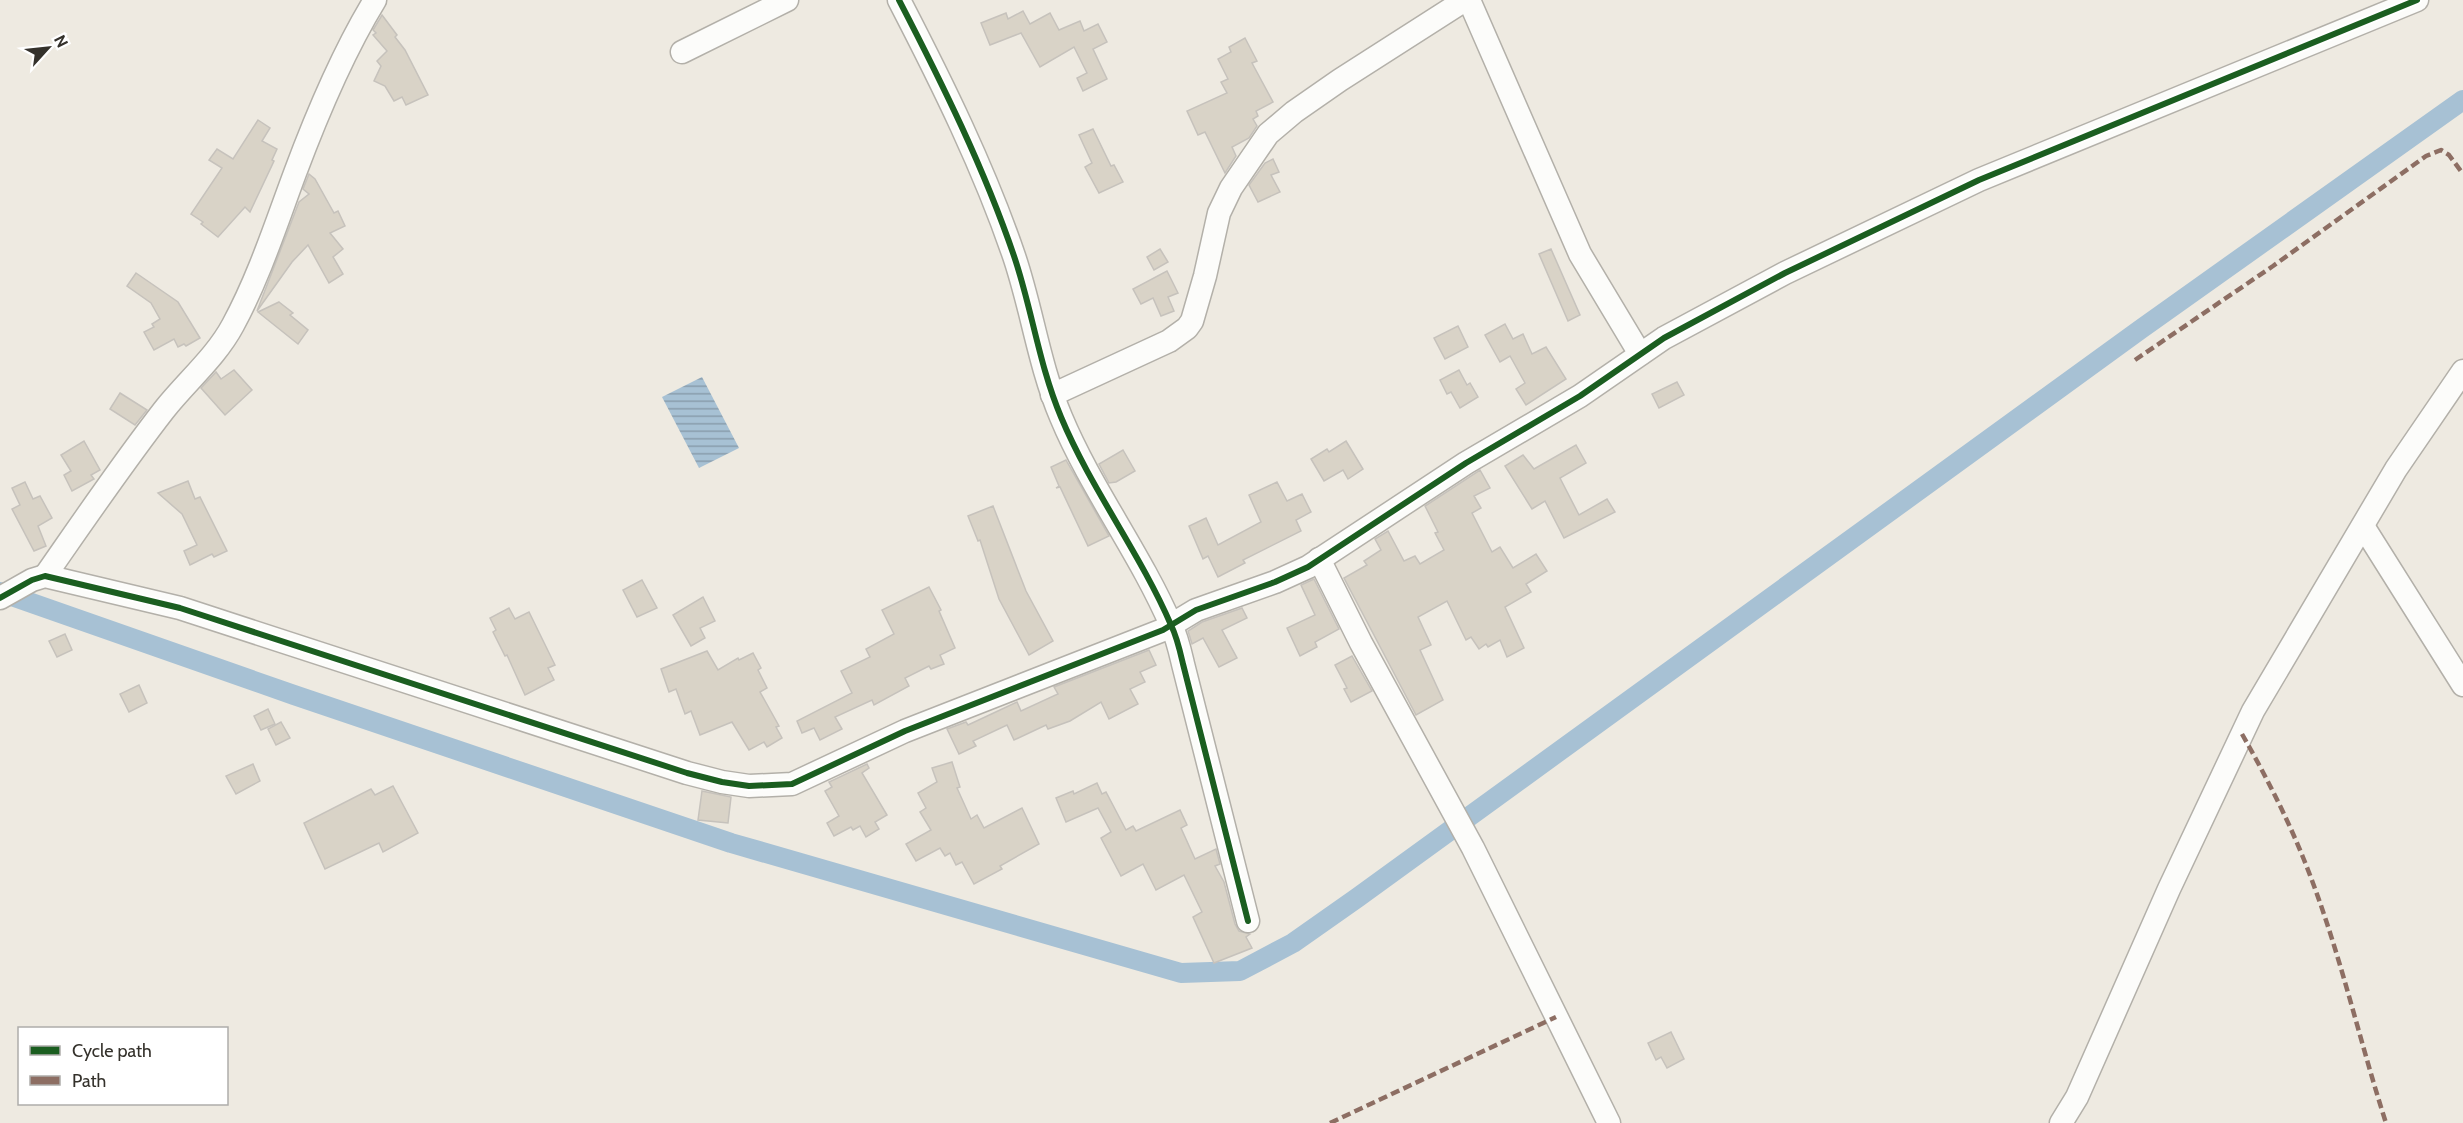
<svg xmlns="http://www.w3.org/2000/svg" width="2463" height="1123" viewBox="0 0 2463 1123" font-family="Cabin,sans-serif">
	<style>
		.water { fill: url(#water-rules) }
		.lines { fill: none; stroke-linecap: round; stroke-linejoin: round }
		.canal { stroke: #a7c1d4; stroke-width: 20 }
		.building { fill: #d9d3c7; stroke: #c6c2bc; stroke-width: 1.5 }
		.minor-casing { stroke: #b3b0a9; stroke-width: 25 }
		.minor { stroke: #fcfcfa; stroke-width: 22 }
		.quiet { stroke: #8d6e63; stroke-width: 4.5; stroke-dasharray: 9 4.5; stroke-linecap: butt }
		.cycleway-casing { stroke: #fff; stroke-width: 10 }
		.cycleway { stroke: #1b5e20; stroke-width: 6 }
	</style>
	<defs>
		<pattern id="water-rules" width="6" height="5" patternUnits="userSpaceOnUse" patternTransform="scale(1.5)"><rect width="6" height="5" fill="#a7c1d4"/><path d="M0 2.5h6" fill="none" stroke="#899dac"/></pattern>
	</defs>
	<rect width="100%" height="100%" fill="#eeeae1"/>
	<polygon class="water" points="702,377 739,448 699,468 662,397"/>
	<g class="lines">
		<polyline class="canal" points="0,592 294,695 731,843 1181,973 1240,971 1293,943 1357,898 2141,329 2463,100"/>
	</g>
	<g class="building">
		<polygon points="1023,11 1030,24 1050,13 1059,30 1080,21 1084,31 1098,24 1107,42 1093,49 1107,79 1083,91 1077,78 1087,73 1074,47 1040,67 1021,33 990,45 981,23 1006,13 1008,19"/>
		<polygon points="382,15 397,35 395,37 405,50 428,95 406,105 402,97 394,101 385,86 374,81 381,66 377,61 387,51 373,35 376,33 373,30"/>
		<polygon points="1245,38 1257,61 1252,63 1273,102 1256,111 1258,116 1253,119 1257,126 1249,138 1232,147 1236,156 1225,173 1205,132 1198,135 1187,111 1227,93 1221,82 1228,79 1218,59 1231,52 1229,47"/>
		<polygon points="258,120 270,128 262,141 277,149 272,160 274,161 250,212 245,207 218,237 201,224 203,222 191,214 222,168 209,160 217,149 233,159"/>
		<polygon points="1093,129 1111,166 1114,165 1123,182 1099,193 1085,167 1092,163 1079,135"/>
		<polygon points="1273,159 1279,172 1271,175 1280,192 1258,202 1249,185 1265,163"/>
		<polygon points="309,174 315,179 334,213 338,211 345,226 330,233 343,249 333,257 343,274 329,283 308,245 292,262 257,311 299,202 309,194 303,189"/>
		<polygon points="1160,249 1168,262 1154,270 1147,257"/>
		<polygon points="1551,249 1580,315 1568,321 1539,254"/>
		<polygon points="1167,271 1178,293 1168,297 1174,311 1161,316 1153,298 1141,304 1133,289"/>
		<polygon points="136,273 178,302 200,338 186,346 184,344 178,347 174,339 154,350 144,332 154,327 152,324 160,319 151,303 127,286"/>
		<polygon points="279,302 293,313 290,315 308,330 298,344 258,312"/>
		<polygon points="1505,324 1513,339 1523,334 1532,354 1546,347 1566,379 1526,405 1516,389 1525,383 1510,356 1500,362 1485,335"/>
		<polygon points="1458,326 1468,347 1445,359 1434,338"/>
		<polygon points="234,370 252,390 225,415 201,388 216,372 221,379"/>
		<polygon points="1459,370 1467,385 1470,383 1478,397 1460,408 1451,392 1447,394 1440,380"/>
		<polygon points="1677,382 1684,395 1659,408 1652,394"/>
		<polygon points="120,393 147,410 135,425 110,409"/>
		<polygon points="84,441 100,470 91,475 94,479 72,491 64,475 71,471 61,455"/>
		<polygon points="1346,441 1363,469 1348,479 1343,470 1324,481 1311,459 1327,449 1329,452"/>
		<polygon points="1576,445 1586,463 1560,478 1579,515 1607,499 1615,512 1564,538 1545,501 1532,509 1505,466 1523,455 1534,469"/>
		<polygon points="1123,450 1135,471 1116,482 1109,483 1099,464"/>
		<polygon points="1066,460 1109,536 1088,546 1060,487 1056,488 1059,486 1051,467"/>
		<polygon points="1480,470 1490,488 1474,496 1481,508 1472,513 1492,552 1500,547 1513,568 1536,554 1547,571 1526,584 1531,592 1505,607 1524,648 1507,657 1500,640 1488,647 1486,644 1479,649 1471,637 1466,640 1447,601 1418,617 1431,645 1420,650 1443,700 1416,715 1344,578 1367,565 1364,561 1381,550 1375,539 1388,531 1404,561 1415,556 1420,564 1444,550 1435,533 1438,532 1425,506"/>
		<polygon points="188,481 195,499 200,497 227,551 214,557 212,554 190,565 184,551 197,545 182,514 158,493"/>
		<polygon points="25,482 33,499 40,496 52,518 38,526 46,546 34,551 12,509 20,505 12,488"/>
		<polygon points="1277,482 1287,501 1302,494 1311,512 1296,520 1301,531 1243,560 1245,563 1218,577 1208,556 1203,559 1189,526 1206,518 1218,545 1261,522 1249,495"/>
		<polygon points="993,506 1026,591 1053,641 1029,655 999,599 980,540 978,541 968,516"/>
		<polygon points="1314,579 1339,629 1315,642 1317,647 1300,656 1287,628 1315,615 1301,585"/>
		<polygon points="642,580 657,608 637,617 623,590"/>
		<polygon points="929,587 941,610 939,611 955,648 940,655 944,664 931,669 929,666 905,678 909,686 874,705 872,700 835,717 842,729 820,740 814,728 802,733 797,721 852,693 841,671 870,657 866,649 894,634 882,610"/>
		<polygon points="703,597 715,621 700,628 705,638 691,646 673,615"/>
		<polygon points="509,608 515,619 529,612 555,665 548,668 554,680 525,695 507,655 505,656 493,632 496,630 490,618"/>
		<polygon points="1242,608 1247,618 1222,630 1237,658 1219,667 1203,638 1192,644 1188,631 1202,622"/>
		<polygon points="65,634 72,650 57,657 49,641"/>
		<polygon points="1149,650 1156,665 1140,672 1145,682 1130,689 1138,704 1109,719 1101,702 1070,721 1048,729 1046,725 1014,740 1007,725 973,741 976,746 959,754 947,729 966,722 968,725 1017,702 1021,711 1058,694 1054,687"/>
		<polygon points="707,651 718,670 738,658 739,660 753,653 761,668 758,670 767,688 760,692 779,726 776,727 782,738 767,747 764,742 749,750 732,722 700,735 691,711 685,714 676,689 669,692 661,669"/>
		<polygon points="1352,656 1372,691 1351,702 1344,689 1347,688 1335,665"/>
		<polygon points="139,685 147,703 129,712 120,694"/>
		<polygon points="268,709 275,724 261,730 254,716"/>
		<polygon points="281,722 290,738 276,745 268,729"/>
		<polygon points="952,762 960,787 957,788 971,819 977,815 984,828 1022,808 1039,844 1000,866 1002,869 974,884 962,862 956,865 950,853 945,856 940,848 916,861 906,844 931,830 920,812 926,808 918,793 937,782 932,768"/>
		<polygon points="253,764 260,781 236,794 226,776"/>
		<polygon points="867,764 869,768 862,773 887,815 875,822 879,829 866,837 860,826 853,830 851,827 834,836 827,823 839,816 825,791 832,787 829,782"/>
		<polygon points="1097,783 1102,794 1106,792 1126,830 1133,826 1136,831 1180,810 1187,825 1181,828 1195,859 1216,849 1220,864 1215,866 1224,882 1235,924 1239,931 1250,934 1246,937 1252,948 1214,963 1193,917 1202,912 1184,875 1156,890 1143,864 1121,876 1101,838 1111,832 1098,808 1066,822 1056,798 1073,791 1074,794"/>
		<polygon points="393,786 418,833 383,852 379,843 325,869 304,823 371,789 375,795"/>
		<polygon points="702,791 731,797 728,823 698,820"/>
		<polygon points="1671,1032 1684,1059 1667,1068 1661,1057 1656,1060 1648,1043"/>
	</g>
	<g class="lines">
		<defs>
			<g id="minor">
				<path d="M899 0C942 83 984 168 1014 256 1032 309 1039 365 1061 417 1091 489 1140 553 1171 625 1177 637 1180 651 1183 664L1248 921"/>
				<polyline points="1469,0 1580,254 1640,354"/>
				<polyline points="682,52 787,0"/>
				<polyline points="1052,395 1169,341 1187,328 1192,321 1205,276 1219,213 1231,188 1268,134 1294,112 1340,80 1465,0"/>
				<polyline points="2363,526 2463,685"/>
				<polyline points="1319,559 1361,643 1473,848 1609,1123"/>
				<path d="M45 576C84 520 122 464 164 410 186 382 216 357 233 325 259 277 276 224 295 173 317 114 342 54 375 0"/>
				<polyline points="0,598 32,580 45,576 180,608 687,773 722,782 749,786 792,784 905,731 1163,630 1196,610 1275,582 1308,567 1466,463 1580,396 1664,338 1785,273 1979,180 2417,0"/>
				<polyline points="2061,1123 2077,1097 2169,889 2253,711 2396,469 2463,371"/>
			</g>
		</defs>
		<use href="#minor" class="minor-casing"/>
		<use href="#minor" class="minor"/>
		<g class="quiet">
			<polyline points="2135,360 2273,266 2426,156 2441,150 2449,155 2463,174"/>
			<path d="M2242 734C2267 778 2290 823 2308 870 2340 952 2359 1039 2386 1123"/>
			<polyline points="1330,1123 1556,1017"/>
		</g>
		<defs>
			<g id="cycleway">
				<path d="M899 0C942 83 984 168 1014 256 1032 309 1039 365 1061 417 1091 489 1140 553 1171 625 1177 637 1180 651 1183 664L1248 921"/>
				<polyline points="0,598 32,580 45,576 180,608 687,773 722,782 749,786 792,784 905,731 1163,630 1196,610 1275,582 1308,567 1466,463 1580,396 1664,338 1785,273 1979,180 2417,0"/>
			</g>
		</defs>
		<use href="#cycleway" class="cycleway-casing"/>
		<use href="#cycleway" class="cycleway"/>
	</g>
	<rect x="18" y="1027" width="210" height="78" fill="#ffffff" stroke="#aeadaa" stroke-width="1.5"/>
	<rect x="30" y="1046" width="30" height="9" fill="#1b5e20" stroke="#aeadaa" stroke-width="1.5"/>
	<text x="72" y="1057" font-size="18" fill="#34312b">Cycle path</text>
	<rect x="30" y="1076" width="30" height="9" fill="#8d6e63" stroke="#aeadaa" stroke-width="1.5"/>
	<text x="72" y="1087" font-size="18" fill="#34312b">Path</text>
	<g transform="translate(48 48) rotate(63)" stroke="#ffffff" stroke-width="4.5" paint-order="stroke">
	<path d="M0-4.5L10 22L0 15L-10 22Z" fill="#34312b"/>
	<text y="-9" font-size="16" font-weight="bold" text-anchor="middle" fill="#34312b">N</text>
	</g>
</svg>
